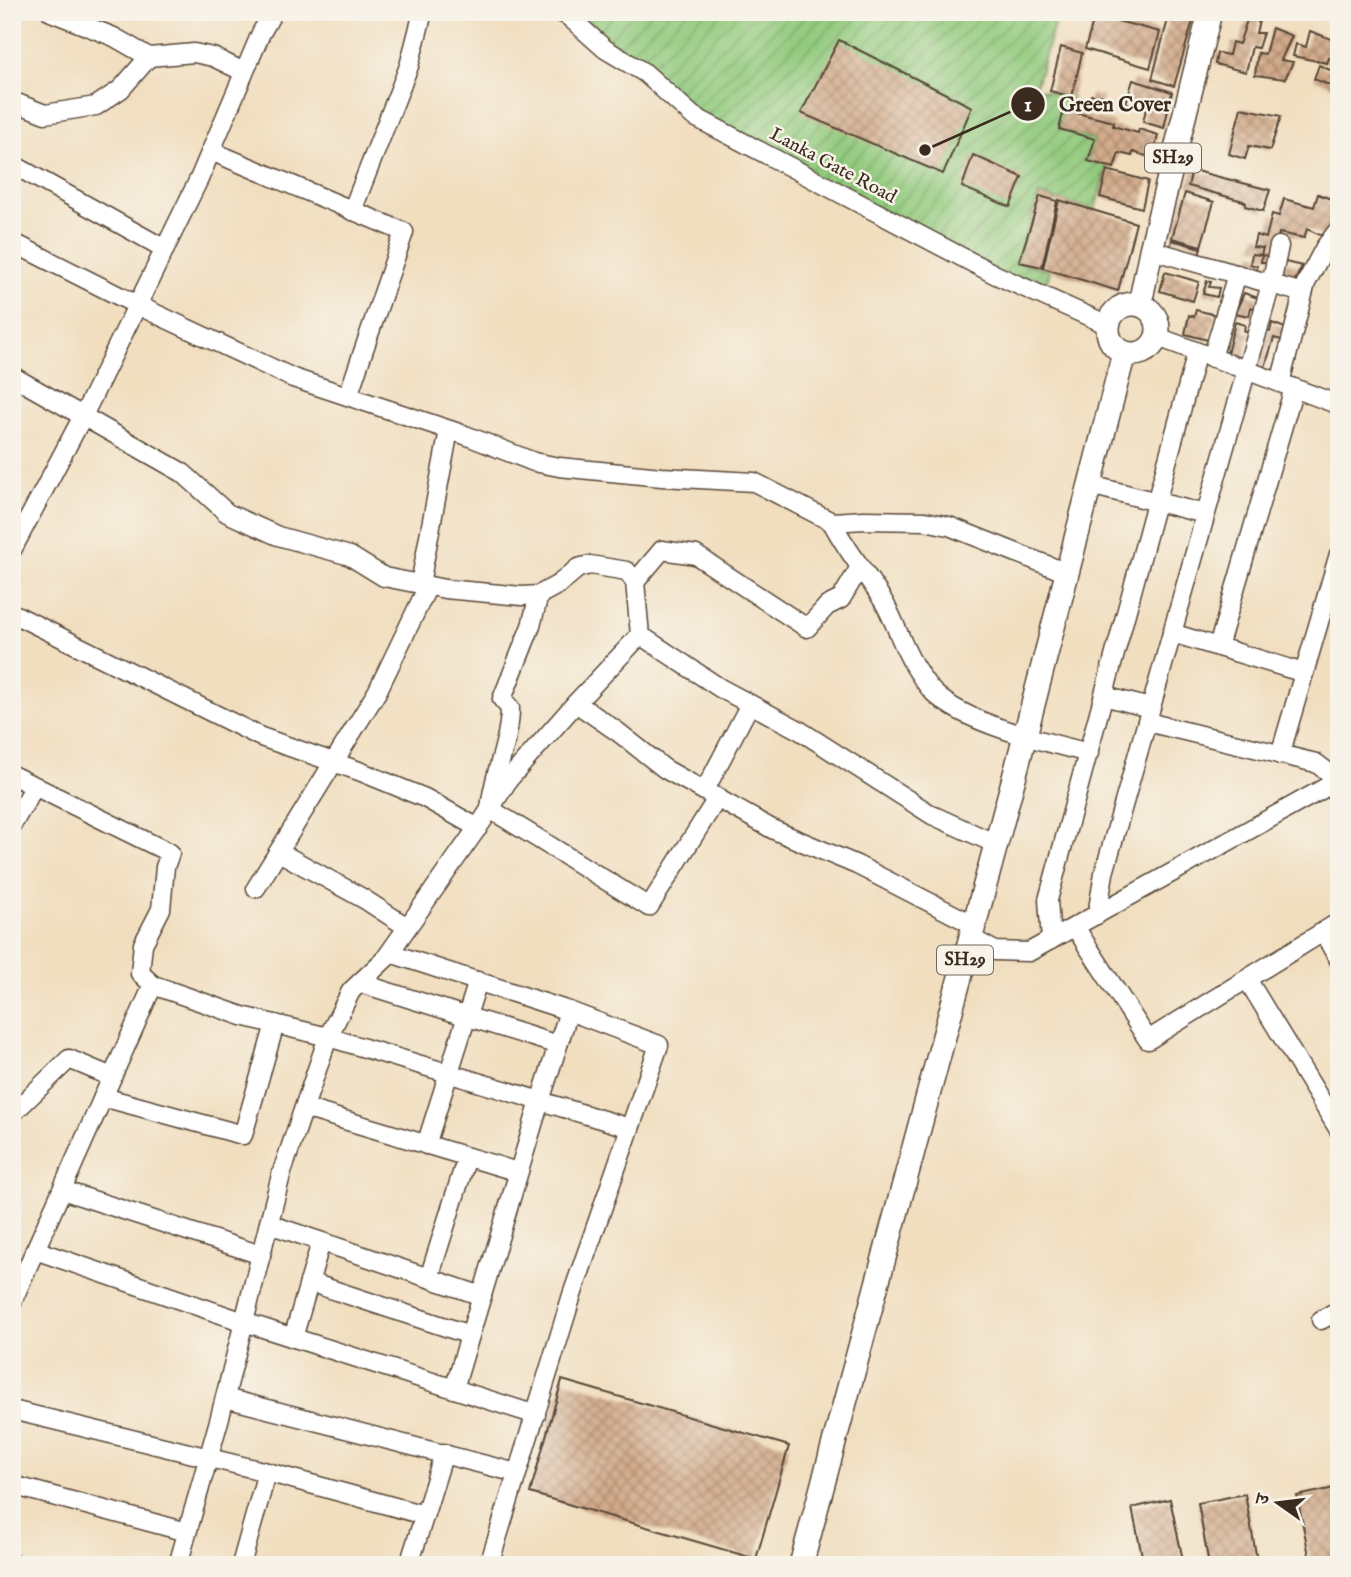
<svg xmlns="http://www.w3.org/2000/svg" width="1351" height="1577" viewBox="0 0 1351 1577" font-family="'IM FELL English','Noto Serif Devanagari',serif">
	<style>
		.garden { fill: url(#garden-furrows); stroke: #667a4e; stroke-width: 2 }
		.building { fill: url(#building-cross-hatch) }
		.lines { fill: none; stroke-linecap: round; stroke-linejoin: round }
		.minor-casing { stroke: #564536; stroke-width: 21 }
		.major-casing { stroke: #564536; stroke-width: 26 }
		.minor { stroke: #fff; stroke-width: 18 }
		.major { stroke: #fff; stroke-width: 23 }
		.labels { text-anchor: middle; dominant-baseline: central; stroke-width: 5; stroke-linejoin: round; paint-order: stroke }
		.shield { fill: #f7f3e8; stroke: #73665b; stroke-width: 2 }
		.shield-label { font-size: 18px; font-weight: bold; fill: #3b2a1e }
		.street-label { font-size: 19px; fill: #3b2a1e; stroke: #f7f3e8 }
		.leader { fill: none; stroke: #3b2a1e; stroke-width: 2.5 }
		.callout-dot { fill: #3b2a1e; stroke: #f7f3e8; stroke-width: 2.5 }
		.mark-label { font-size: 21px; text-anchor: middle; font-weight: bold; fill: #fff }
		.callout-label { font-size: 21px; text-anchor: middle; font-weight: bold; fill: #3b2a1e; stroke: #f7f3e8; stroke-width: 5; stroke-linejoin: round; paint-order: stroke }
	</style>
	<defs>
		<pattern id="garden-furrows" width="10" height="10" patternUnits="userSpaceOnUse" patternTransform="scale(1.75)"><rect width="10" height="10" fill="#91ca7d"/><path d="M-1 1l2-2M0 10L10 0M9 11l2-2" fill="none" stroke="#78a466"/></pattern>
		<pattern id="building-cross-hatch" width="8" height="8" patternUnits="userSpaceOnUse" patternTransform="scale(1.75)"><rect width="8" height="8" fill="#d3ab8b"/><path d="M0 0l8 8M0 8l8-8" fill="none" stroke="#ac8b71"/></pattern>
	</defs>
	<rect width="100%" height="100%" fill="#f7f3e8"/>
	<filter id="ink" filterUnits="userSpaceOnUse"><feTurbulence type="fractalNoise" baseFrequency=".0143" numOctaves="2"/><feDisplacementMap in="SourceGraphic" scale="14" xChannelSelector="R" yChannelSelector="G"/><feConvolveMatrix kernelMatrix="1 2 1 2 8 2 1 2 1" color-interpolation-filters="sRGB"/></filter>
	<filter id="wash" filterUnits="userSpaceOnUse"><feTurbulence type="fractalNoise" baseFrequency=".00686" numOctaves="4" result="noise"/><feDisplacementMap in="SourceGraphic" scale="28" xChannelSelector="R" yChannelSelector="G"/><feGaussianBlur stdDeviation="1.57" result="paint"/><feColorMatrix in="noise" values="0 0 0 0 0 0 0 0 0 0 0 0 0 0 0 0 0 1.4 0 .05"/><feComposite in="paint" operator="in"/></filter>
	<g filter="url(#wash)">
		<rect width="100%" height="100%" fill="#f1debf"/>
		<polygon class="garden" points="586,12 1058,12 1035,88 1072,97 1064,110 1059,129 1095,139 1088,161 1107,166 1095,210 1039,195 1017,262 1050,270 1043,296 693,116 585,19"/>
		<g id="blocks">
			<g class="building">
				<polygon points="1170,12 1195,14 1174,86 1152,79"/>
				<polygon points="1095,15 1160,32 1150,68 1085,49"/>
				<polygon points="1247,20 1259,21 1256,33 1263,33 1258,48 1252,47 1246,72 1215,64 1217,53 1229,55 1232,42 1239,44"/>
				<polygon points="1272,28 1292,36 1281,60 1293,62 1285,79 1255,75 1258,53 1265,54"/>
				<polygon points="1310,31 1339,42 1339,62 1329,58 1327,63 1293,56 1296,44 1306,47"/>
				<polygon points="839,40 972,107 943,174 801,113"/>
				<polygon points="1061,47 1082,53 1072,97 1050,91"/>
				<polygon points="1319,65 1339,74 1339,89 1314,79"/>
				<polygon points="1133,80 1172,92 1164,128 1143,122 1146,109 1126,103"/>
				<polygon points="1091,95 1103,96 1101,107 1088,105"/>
				<polygon points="1241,108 1281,116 1270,150 1249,146 1245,159 1229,154"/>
				<polygon points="1064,110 1114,122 1113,126 1138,133 1139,129 1158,135 1153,158 1133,152 1132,156 1119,153 1114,168 1088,161 1095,139 1059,129"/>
				<polygon points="973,155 1022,177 1010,207 962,187"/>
				<polygon points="1107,170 1148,181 1142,208 1100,197"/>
				<polygon points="1192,170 1270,190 1263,211 1245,206 1246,203 1243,201 1188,186"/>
				<polygon points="1185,193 1214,202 1201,246 1172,238"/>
				<polygon points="1318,194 1339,202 1339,224 1329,239 1307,229 1304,238 1279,233 1273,257 1261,255 1263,248 1253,247 1256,235 1266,238 1272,214 1279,216 1284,199 1314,207"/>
				<polygon points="1040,196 1057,201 1042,267 1019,262"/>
				<polygon points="1059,200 1136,223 1118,291 1043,268"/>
				<polygon points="1172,240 1201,248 1198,259 1169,251"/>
				<polygon points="1252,254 1262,255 1261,262 1268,262 1265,274 1257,272 1257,266 1250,264"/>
				<polygon points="1285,262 1302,266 1295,281 1279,277"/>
				<polygon points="1165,272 1199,282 1193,301 1160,291"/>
				<polygon points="1207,281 1211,282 1209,287 1219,288 1217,297 1203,294"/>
				<polygon points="1244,293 1263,300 1261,310 1251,307 1249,316 1235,313"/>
				<polygon points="1196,310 1216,315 1208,340 1185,334 1189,315 1194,317"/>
				<polygon points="1235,322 1245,325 1244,331 1251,333 1243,359 1227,354"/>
				<polygon points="1272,323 1288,329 1285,341 1274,338 1265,367 1256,365 1267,331 1270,332"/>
				<polygon points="562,1380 789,1446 756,1559 530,1493"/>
				<polygon points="1339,1487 1339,1565 1311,1565 1297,1496"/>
				<polygon points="1245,1494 1258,1565 1209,1565 1198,1503"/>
				<polygon points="1170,1499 1184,1565 1144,1565 1132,1508"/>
			</g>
		</g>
	</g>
	<g filter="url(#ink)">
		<use href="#blocks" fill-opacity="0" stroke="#564536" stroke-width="2"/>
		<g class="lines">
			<defs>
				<g id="minor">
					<polyline points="51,12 114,37 149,57 194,53 213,57 244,72"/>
					<polyline points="559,12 568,16 605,49 645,73 693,116 996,275 1108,325"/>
					<polyline points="12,101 45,114 96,106 121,89 149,57"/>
					<polyline points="211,151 404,232 348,396"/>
					<polyline points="12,164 165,249"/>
					<polyline points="352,211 409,66 423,12"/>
					<polyline points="12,242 137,305 293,378 465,435 534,462 559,467 662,477 754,482 832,522 864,520 925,521 949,526 1067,573"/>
					<polyline points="1151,250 1303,293"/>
					<polyline points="1158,337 1339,405"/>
					<polyline points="1212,358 1237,274"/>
					<polyline points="12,376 183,473 227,513 278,536 350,556 384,577 445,589 522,596 539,595 559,584 578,568 590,565 627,571 635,582 640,635 720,688 799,730 932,815 996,844"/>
					<polyline points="1280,383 1306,283 1325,247 1339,229"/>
					<polyline points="1090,485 1205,514"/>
					<path d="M832 522C847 552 868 575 885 604 896 624 903 648 915 667 920 675 927 686 934 693 966 724 1045 742 1089 753"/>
					<polyline points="12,550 83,416 199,179 261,33 273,12"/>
					<polyline points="635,582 662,550 696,555 807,628 827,606 841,599 860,567"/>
					<polyline points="420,584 449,430"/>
					<path d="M539 595 531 626 502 699 510 708C510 742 493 774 490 809L649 907 718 797"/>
					<polyline points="12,613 261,737 359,771 425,798 478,828"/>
					<polyline points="1172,633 1304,673"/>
					<polyline points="1218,647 1294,388"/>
					<polyline points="1104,696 1150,708"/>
					<polyline points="576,703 618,732 665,769 774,830 857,865 974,925"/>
					<polyline points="1147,722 1316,763 1338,780"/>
					<polyline points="1280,755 1339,554"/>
					<polyline points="12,775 170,853 165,867 161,909 143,944 140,973 153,985"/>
					<polyline points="705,790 750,704"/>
					<polyline points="12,825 35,786"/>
					<polyline points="279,852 364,899 407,927"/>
					<polyline points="256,888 377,692 428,586"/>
					<polyline points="1097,915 1104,873 1271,284 1279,246"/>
					<polyline points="1075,927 1148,1040 1339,922"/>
					<polyline points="1323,932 1339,960"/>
					<polyline points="971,938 995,951 1029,952 1339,780"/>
					<polyline points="1051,940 1048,900 1197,352"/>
					<polyline points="390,953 569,1011 659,1045 572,1295 489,1565"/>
					<polyline points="1247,979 1339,1130"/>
					<polyline points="360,983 558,1045"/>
					<polyline points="103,1097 243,1135 275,1024"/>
					<polyline points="304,1108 518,1172"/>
					<polyline points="12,1114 69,1059 112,1077"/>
					<polyline points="426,1145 478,981"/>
					<polyline points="62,1190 261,1255"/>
					<polyline points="269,1224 482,1296"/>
					<polyline points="35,1250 244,1322 536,1415"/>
					<polyline points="429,1278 467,1157"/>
					<polyline points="309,1282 470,1335"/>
					<polyline points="12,1302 153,985 242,1016 328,1037 630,1128"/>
					<polyline points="1321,1320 1339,1310"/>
					<polyline points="293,1338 321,1242"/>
					<polyline points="454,1389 540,1101 569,1011"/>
					<polyline points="225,1398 517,1473"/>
					<polyline points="12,1410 267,1472 424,1515"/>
					<polyline points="12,1485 187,1532"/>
					<polyline points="12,1564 15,1565"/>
					<polyline points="178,1565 220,1417 281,1175 328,1037 351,991 385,959 483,820 509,779 576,703 640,635"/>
					<polyline points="241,1565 267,1472"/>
					<polyline points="409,1565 444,1453"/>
				</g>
				<g id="major">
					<circle cx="1133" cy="329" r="25"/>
					<polyline points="1140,304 1151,250 1210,12"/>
					<polyline points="801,1565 1015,774 1124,353"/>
				</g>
			</defs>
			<use href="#minor" class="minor-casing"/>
			<use href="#major" class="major-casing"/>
			<use href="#minor" class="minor"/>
			<use href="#major" class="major"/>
		</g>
	</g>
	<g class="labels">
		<g class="shield">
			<rect x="1145" y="143.5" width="56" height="29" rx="5"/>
			<rect x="937" y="945.5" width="56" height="29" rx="5"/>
		</g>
		<g class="shield-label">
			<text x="1173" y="158">SH29</text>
			<text x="965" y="960">SH29</text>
		</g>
		<g class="street-label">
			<text transform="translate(833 166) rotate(28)">Lanka Gate Road</text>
		</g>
	</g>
	<path class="leader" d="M925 150L1028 104"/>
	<g class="callout-dot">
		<circle cx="925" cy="150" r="7"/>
		<circle cx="1028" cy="104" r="18"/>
	</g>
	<g class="mark-label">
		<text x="1028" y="111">1</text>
	</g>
	<g class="callout-label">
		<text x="1115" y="111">Green Cover</text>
	</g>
	<rect width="1351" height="1577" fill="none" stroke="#f7f3e8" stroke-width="42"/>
	<g transform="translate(1278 1503) rotate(284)" stroke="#f7f3e8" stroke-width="5" paint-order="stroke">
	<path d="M0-5L12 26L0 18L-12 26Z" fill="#3b2a1e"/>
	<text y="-10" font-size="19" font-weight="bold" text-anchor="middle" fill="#3b2a1e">उ</text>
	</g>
</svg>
